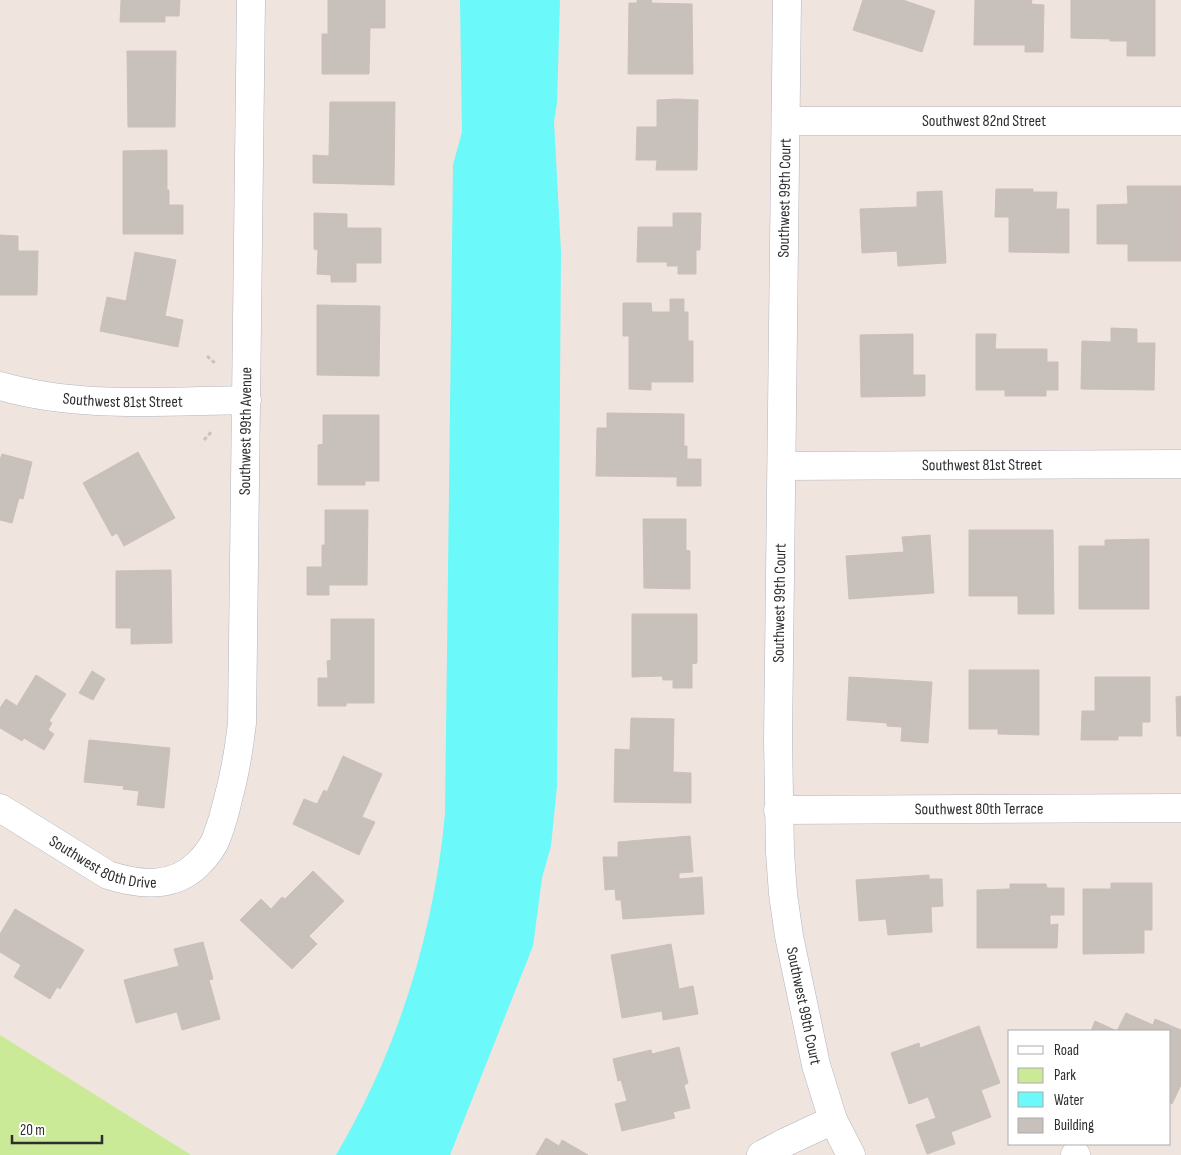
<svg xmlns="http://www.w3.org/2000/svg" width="1181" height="1155" viewBox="0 0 1181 1155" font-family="'Sofia Sans Condensed',sans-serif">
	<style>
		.green { fill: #caea98 }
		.water { fill: #6bf9f9 }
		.building { fill: #c8c0ba; stroke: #ccc0b8 }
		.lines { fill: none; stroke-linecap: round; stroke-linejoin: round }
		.minor-casing { stroke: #afb6be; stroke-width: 29 }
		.tertiary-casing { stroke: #afb6be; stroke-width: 29 }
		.path { stroke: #c4c4c4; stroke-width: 3; stroke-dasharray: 4 2.5; stroke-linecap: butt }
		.minor { stroke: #fff; stroke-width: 28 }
		.tertiary { stroke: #fff; stroke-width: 28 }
		.labels { text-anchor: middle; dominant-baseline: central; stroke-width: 4; stroke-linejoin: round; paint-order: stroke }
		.street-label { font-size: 16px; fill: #2e2e2e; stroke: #fff }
	</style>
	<rect width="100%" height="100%" fill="#f0e4df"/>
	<polygon class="green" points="0,1035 191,1155 0,1155"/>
	<path class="water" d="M460 0H560L557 103 554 121 561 252 557 786 551 846 542 878 533 946 450 1155H336C397 1052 434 934 445 814L453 165 462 132Z"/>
	<g class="building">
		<polygon points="121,0 180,0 179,16 165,16 165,22 120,22"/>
		<polygon points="328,0 385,0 385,28 370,28 369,74 322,74 322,34 328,34"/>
		<polygon points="637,0 652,0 651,3 692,4 693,74 628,74 629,3 637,3"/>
		<polygon points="863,0 903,0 935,11 922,52 853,30"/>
		<polygon points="975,0 1032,0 1031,4 1044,5 1043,52 1025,52 1025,45 974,45"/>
		<polygon points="1071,0 1155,0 1155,56 1127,56 1127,41 1110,41 1110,39 1071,38"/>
		<polygon points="127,51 176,51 175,127 128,127"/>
		<polygon points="677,99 698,100 697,170 656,170 657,160 636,160 637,127 657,127 657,100"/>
		<polygon points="330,102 395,102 394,185 313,183 313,155 329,156"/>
		<polygon points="167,150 167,190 169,190 169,205 183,205 183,234 123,234 123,151"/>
		<polygon points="1127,186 1181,186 1181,261 1128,261 1128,244 1097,244 1097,205 1128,204"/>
		<polygon points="996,189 1033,189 1033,192 1057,192 1056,209 1069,209 1069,253 1009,252 1009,217 995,217"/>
		<polygon points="942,191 946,263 898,266 897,251 862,253 860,209 917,207 917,192"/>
		<polygon points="314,213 347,214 347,228 381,228 381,263 356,263 356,282 331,282 331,275 317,274 318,250 314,249"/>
		<polygon points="673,213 701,213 700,250 696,250 696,274 678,274 678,266 667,266 667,262 637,262 638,227 673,227"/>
		<polygon points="0,235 18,236 18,251 38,251 37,295 0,295"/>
		<polygon points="135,252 176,260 165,316 183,320 178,347 100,331 107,297 126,301"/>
		<polygon points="670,299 684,299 684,312 688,312 688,341 693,341 693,382 651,382 651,390 629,389 629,336 623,336 623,303 651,303 652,312 670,312"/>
		<polygon points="317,305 380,306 379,376 317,375"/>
		<polygon points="1111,328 1137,329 1137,343 1155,343 1154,390 1081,389 1082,341 1111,342"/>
		<polygon points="913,334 913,375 925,375 925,396 861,397 860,335"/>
		<polygon points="976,334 996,334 995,349 1047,349 1047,362 1058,362 1058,390 1046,390 1046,396 1005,396 1005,390 976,390"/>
		<polygon points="607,413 684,414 684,446 687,446 687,459 701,459 701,486 677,486 677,477 596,476 597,428 607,428"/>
		<polygon points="323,415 379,415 379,481 365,481 365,485 318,485 318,445 323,444"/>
		<polygon points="138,452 175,518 124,546 117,533 112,536 83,483"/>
		<polygon points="2,454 32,462 23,499 19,498 12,523 0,520 0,460"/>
		<polygon points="325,510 368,510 367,585 329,585 329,595 307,595 307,567 322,567 322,545 325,545"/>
		<polygon points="643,519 686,519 686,550 690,551 690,589 644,588"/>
		<polygon points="969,530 1053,530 1054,614 1018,614 1018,596 969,596"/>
		<polygon points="930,535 934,593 849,599 846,556 904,552 902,537"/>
		<polygon points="1149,539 1149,609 1079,609 1079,546 1105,546 1105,540"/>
		<polygon points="171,570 172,643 131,644 131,628 116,628 116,571"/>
		<polygon points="632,614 697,614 697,663 692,664 692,688 673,688 673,680 663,680 662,676 632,677"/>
		<polygon points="331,619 374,619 374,703 346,703 346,706 318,706 318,678 328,678 327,661 331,660"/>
		<polygon points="969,670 1039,670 1039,735 998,734 998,729 969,729"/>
		<polygon points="92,671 105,679 93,700 79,693"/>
		<polygon points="36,675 66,694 49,721 52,723 48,730 54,734 44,750 24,738 22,741 0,728 0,708 6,699 17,706"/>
		<polygon points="849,677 932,682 928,743 901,741 902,727 887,726 887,723 847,720"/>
		<polygon points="1095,677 1150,677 1150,722 1142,722 1142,736 1118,736 1118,740 1081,740 1082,711 1095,711"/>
		<polygon points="1181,696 1181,736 1177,736 1176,697"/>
		<polygon points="631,718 674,719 673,772 691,773 691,803 614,802 615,749 630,750"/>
		<polygon points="89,740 170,748 164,808 137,805 139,791 123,789 124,786 84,782"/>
		<polygon points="343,756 382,774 362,817 375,822 359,855 293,824 304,799 317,804 324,790 327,792"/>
		<polygon points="690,836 693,872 679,873 679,879 702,877 704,914 623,919 621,900 616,900 615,889 605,890 603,857 618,857 618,842"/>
		<polygon points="313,871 344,901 309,936 317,944 292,969 240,920 261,899 271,909 282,897 285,899"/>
		<polygon points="929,875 929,879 942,879 943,906 931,907 932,932 888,935 886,919 859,921 856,880"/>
		<polygon points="1111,883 1152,883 1152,930 1144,930 1144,953 1083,954 1083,889 1111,889"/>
		<polygon points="1010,884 1046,884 1047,888 1064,888 1064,915 1050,915 1050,925 1058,924 1057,948 977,948 977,890 1010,889"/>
		<polygon points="15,909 84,950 60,989 57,987 50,999 14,977 21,965 0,952 0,934"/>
		<polygon points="203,942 213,979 209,980 220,1019 182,1030 177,1012 136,1023 124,980 179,966 174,949"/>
		<polygon points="671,944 679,989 693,986 698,1014 663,1020 662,1011 622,1018 611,955"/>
		<polygon points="1126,1013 1153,1025 1155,1019 1181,1030 1181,1085 1172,1104 1170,1103 1170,1031 1091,1031 1095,1021 1117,1031"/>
		<polygon points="979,1026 1000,1083 981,1090 991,1117 951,1132 955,1144 927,1154 916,1125 936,1118 928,1097 909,1104 891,1053 919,1043 920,1048"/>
		<polygon points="679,1047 688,1083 684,1085 690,1108 673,1112 675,1118 622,1131 615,1104 627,1101 621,1080 618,1081 613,1059 651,1050 652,1054"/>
		<polygon points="546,1138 559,1146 562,1140 588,1155 536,1155"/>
	</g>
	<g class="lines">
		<defs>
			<g id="minor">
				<path id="s1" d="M786 121H1181"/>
				<path id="s2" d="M0 386C79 409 165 401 247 400"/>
				<path id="s3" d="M783 466 1181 464"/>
				<path id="s4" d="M0 808 108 875C139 885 173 889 198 864 205 857 212 849 216 839 221 826 225 813 228 799 235 774 239 749 242 723L251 0"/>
				<path id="s5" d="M778 810 1181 808"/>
				<polyline points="1075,1155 1076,1155"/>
			</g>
			<g id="tertiary">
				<path id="s6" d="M787 0 778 740 780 852 783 894 789 936 816 1065 833 1120 851 1155"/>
				<polyline points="761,1155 784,1143 833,1120"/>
			</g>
		</defs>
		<use href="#minor" class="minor-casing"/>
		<use href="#tertiary" class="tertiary-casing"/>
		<g class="path">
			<polyline points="207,356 216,364"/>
			<polyline points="204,440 212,431"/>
		</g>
		<use href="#minor" class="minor"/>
		<use href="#tertiary" class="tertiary"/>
	</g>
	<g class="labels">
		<g class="street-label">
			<text stroke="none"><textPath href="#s1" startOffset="198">Southwest 82nd Street</textPath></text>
			<text transform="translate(785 198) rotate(-89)">Southwest 99th Court</text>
			<text stroke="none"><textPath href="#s2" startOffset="124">Southwest 81st Street</textPath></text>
			<text stroke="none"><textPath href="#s4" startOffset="665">Southwest 99th Avenue</textPath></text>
			<text stroke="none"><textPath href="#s3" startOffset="199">Southwest 81st Street</textPath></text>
			<text transform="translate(780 603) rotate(-89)">Southwest 99th Court</text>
			<text stroke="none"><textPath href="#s5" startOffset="201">Southwest 80th Terrace</textPath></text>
			<text stroke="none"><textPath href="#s4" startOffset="118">Southwest 80th Drive</textPath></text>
			<text stroke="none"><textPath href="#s6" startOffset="1008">Southwest 99th Court</textPath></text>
		</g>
	</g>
	<rect x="1008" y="1030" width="162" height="115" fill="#ffffff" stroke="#ababab"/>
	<rect x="1018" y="1046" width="25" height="8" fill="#ffffff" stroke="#ababab"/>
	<text x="1054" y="1055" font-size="15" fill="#2e2e2e">Road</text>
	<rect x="1018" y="1068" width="25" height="15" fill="#caea98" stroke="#ababab"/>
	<text x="1054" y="1080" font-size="15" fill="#2e2e2e">Park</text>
	<rect x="1018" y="1092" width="25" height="15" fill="#6bf9f9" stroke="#ababab"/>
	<text x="1054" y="1105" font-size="15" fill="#2e2e2e">Water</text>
	<rect x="1018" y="1118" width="25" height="15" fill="#c8c0ba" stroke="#ababab"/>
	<text x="1054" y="1130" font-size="15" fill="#2e2e2e">Building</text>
	<path d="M12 1135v8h90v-8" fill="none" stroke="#2e2e2e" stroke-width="2.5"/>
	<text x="20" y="1135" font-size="15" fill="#2e2e2e" stroke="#ffffff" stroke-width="4" paint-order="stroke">20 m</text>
</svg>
